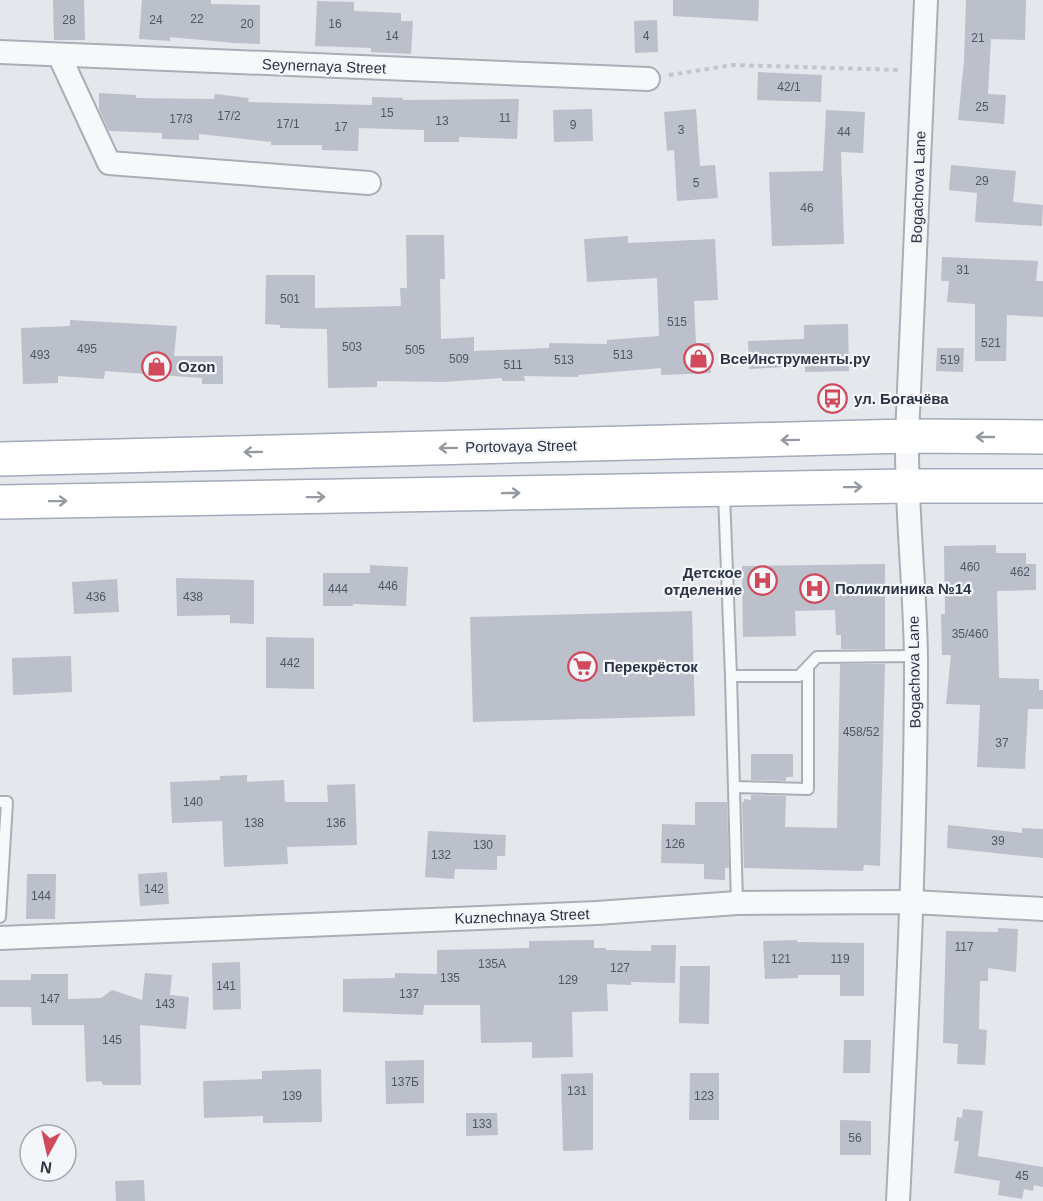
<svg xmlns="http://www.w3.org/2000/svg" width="1043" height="1201" viewBox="0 0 1043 1201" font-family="Helvetica,sans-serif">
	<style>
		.building { fill: #bbc0ca }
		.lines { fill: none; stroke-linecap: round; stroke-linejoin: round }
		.lane-casing { stroke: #a9aeb7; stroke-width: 14 }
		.street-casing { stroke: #a9aeb7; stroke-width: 26 }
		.primary-casing { stroke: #a3abb8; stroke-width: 36 }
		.path { stroke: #c2c5cb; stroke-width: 4; stroke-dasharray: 4.5 4.5; stroke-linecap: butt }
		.lane { stroke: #f7f8fa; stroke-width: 10 }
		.street { stroke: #f7f8fa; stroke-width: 22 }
		.primary { stroke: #fff; stroke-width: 33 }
		.oneway { stroke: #959aa2 }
		.labels { text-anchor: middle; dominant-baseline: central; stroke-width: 4.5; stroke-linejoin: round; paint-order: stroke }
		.number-label { font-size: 12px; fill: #4f5766 }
		.street-label { font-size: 15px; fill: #2b3445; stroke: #f4f6f9 }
		.poi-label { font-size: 15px; font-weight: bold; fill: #2b3445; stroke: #f4f6f9; text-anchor: start }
	</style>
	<rect width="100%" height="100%" fill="#e4e7ec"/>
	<g class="building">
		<polygon points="53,0 84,0 85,40 54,40"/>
		<polygon points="142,0 211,0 211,4 260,5 260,44 234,43 170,37 170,41 139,39"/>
		<polygon points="673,0 759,0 758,21 673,16"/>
		<polygon points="966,0 1026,0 1025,40 991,39 988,94 1006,95 1004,124 958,120 964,61"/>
		<polygon points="317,1 354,2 354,11 401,13 401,21 413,21 411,54 371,52 371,48 315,46"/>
		<polygon points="657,20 658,52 635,53 634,21"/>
		<polygon points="758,72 822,75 821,102 757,100"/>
		<polygon points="99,93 136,95 136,98 214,99 215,94 249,98 248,102 372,105 372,97 403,98 403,100 519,99 517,139 459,137 459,142 424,142 424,130 359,128 358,151 322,150 322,145 271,145 271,142 199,134 199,140 162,139 162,133 109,131 99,109"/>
		<polygon points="592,109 593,141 554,142 553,110"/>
		<polygon points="696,109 700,166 715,165 718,198 677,201 674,150 667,151 664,112"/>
		<polygon points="826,110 865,112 863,153 841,152 844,244 772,246 769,172 823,171"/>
		<polygon points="951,165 1016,171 1013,202 1043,205 1042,226 975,222 977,193 949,190"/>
		<polygon points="406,235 444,235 445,279 440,279 441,339 474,337 474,351 549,348 549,343 607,344 607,340 659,336 657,278 587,282 584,239 628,236 628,243 715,239 718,300 694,301 696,343 710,343 711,373 661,375 661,368 578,375 578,377 524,376 525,381 502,381 502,378 444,382 377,381 377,387 328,388 327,329 280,328 280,325 265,324 266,275 315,275 315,308 401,306 400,288 407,288"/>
		<polygon points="942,257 1038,261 1036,281 1043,281 1043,317 1007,315 1006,361 975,361 975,304 947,302 949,281 941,281"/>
		<polygon points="70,320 177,326 174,356 223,356 223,384 202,384 202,378 105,371 104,379 58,376 58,383 23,384 21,328 70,326"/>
		<polygon points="848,324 849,371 805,372 805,366 749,369 748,341 804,339 804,325"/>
		<polygon points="937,348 964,348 963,372 936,371"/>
		<polygon points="996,545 996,553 1026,553 1026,564 1036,564 1036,590 997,591 999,678 1039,679 1039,690 1043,690 1043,709 1028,709 1025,769 977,767 980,705 946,704 951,655 942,655 941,614 945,614 944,546"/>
		<polygon points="885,564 885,649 841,649 841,635 836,635 835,610 795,611 796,636 743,637 742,566"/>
		<polygon points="370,565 408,567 406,606 353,604 353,606 323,606 323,573 370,573"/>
		<polygon points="176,578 254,580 254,624 230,623 230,615 177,616"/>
		<polygon points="117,579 119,612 74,614 72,582"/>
		<polygon points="692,611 695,716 473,722 470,617"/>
		<polygon points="266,637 314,638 314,689 266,688"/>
		<polygon points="71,656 72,692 13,695 12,658"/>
		<polygon points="840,664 885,664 880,866 864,865 863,871 744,868 742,802 744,802 744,799 751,800 751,795 786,796 785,827 837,828"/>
		<polygon points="751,754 793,754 793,777 786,777 786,781 751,780"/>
		<polygon points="247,775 247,782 284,780 285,802 328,802 327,785 355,784 357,845 287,847 288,864 224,867 222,821 172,823 170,782 220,780 220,776"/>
		<polygon points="695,802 727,802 729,868 725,868 725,880 704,879 704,864 661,863 662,824 695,825"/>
		<polygon points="948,825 1022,833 1022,828 1043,829 1043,858 947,848"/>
		<polygon points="428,831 506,835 505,856 497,856 497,870 455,869 454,879 425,877"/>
		<polygon points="167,872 169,904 140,906 138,874"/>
		<polygon points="27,874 56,874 55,919 26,919"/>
		<polygon points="998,928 1018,929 1016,972 988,968 988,981 980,981 979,1029 987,1030 985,1065 957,1064 958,1044 943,1043 946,931 998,932"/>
		<polygon points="594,940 594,948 606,948 606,950 651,951 651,945 676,945 675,983 631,982 631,985 607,984 608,1011 572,1012 573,1057 532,1058 532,1042 481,1043 480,1005 424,1005 423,1015 343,1012 343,979 395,978 395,973 437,974 437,950 529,948 529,941"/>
		<polygon points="797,940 797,942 864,943 864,996 840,996 840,975 798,975 798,978 765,979 763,941"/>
		<polygon points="240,962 241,1009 213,1010 212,963"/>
		<polygon points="680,966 710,966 709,1024 679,1023"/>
		<polygon points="145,973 172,975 170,995 189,997 186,1029 140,1025 141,1085 103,1085 101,1081 86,1082 84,1025 32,1025 31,1007 0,1007 0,980 31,980 31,974 68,974 68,999 101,998 112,990 142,1000"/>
		<polygon points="844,1040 871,1040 870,1073 843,1073"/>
		<polygon points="424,1060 424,1103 386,1104 385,1061"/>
		<polygon points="321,1069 322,1122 263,1123 263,1116 204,1118 203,1081 262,1079 262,1071"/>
		<polygon points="593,1073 593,1150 563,1151 561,1074"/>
		<polygon points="690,1073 719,1073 719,1120 689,1120"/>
		<polygon points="963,1109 983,1111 978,1156 1043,1167 1043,1187 1034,1185 1033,1191 1024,1189 1022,1199 998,1195 1000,1181 954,1173 959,1141 954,1141 957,1117 962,1118"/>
		<polygon points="466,1113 497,1113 498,1135 466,1136"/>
		<polygon points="840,1120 871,1121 871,1155 840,1155"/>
		<polygon points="144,1180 145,1201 116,1201 115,1181"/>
	</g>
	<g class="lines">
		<defs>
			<g id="lane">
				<polyline points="724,494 731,676"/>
				<polyline points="734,787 808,789 808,667"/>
				<polyline points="0,802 7,802 0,917"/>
				<polyline points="737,903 731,676 799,676 817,657 916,656"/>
			</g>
			<g id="street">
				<polyline points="0,52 648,79"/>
				<polyline points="59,55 109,163 369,183"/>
				<polyline points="0,938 597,913 737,903 913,902 1043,909"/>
				<path d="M898 1201C907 1020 916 839 916 658 915 584 906 511 907 436L926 0"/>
			</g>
			<g id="primary">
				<polyline points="0,459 907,436 1043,437"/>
				<polyline points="0,502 906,486 1043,486"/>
			</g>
		</defs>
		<use href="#lane" class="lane-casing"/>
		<use href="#street" class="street-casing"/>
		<use href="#primary" class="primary-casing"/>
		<polyline class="path" points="669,75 733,65 901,70"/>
		<use href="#lane" class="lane"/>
		<use href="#street" class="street"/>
		<use href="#primary" class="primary"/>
	</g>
	<defs><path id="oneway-shaft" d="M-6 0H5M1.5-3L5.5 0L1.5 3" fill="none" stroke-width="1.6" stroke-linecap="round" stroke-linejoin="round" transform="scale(1.5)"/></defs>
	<g class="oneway">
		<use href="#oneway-shaft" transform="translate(985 437) rotate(-180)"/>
		<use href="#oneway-shaft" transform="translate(790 440) rotate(179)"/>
		<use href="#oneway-shaft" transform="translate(448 448) rotate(179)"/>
		<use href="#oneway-shaft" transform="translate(253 452) rotate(179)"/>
		<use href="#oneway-shaft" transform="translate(853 487) rotate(-1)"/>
		<use href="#oneway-shaft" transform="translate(511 493) rotate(-1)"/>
		<use href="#oneway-shaft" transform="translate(316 497) rotate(-1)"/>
		<use href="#oneway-shaft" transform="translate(58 501) rotate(-1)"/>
	</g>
	<defs>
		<symbol id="shop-ring" viewBox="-11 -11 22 22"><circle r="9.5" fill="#f4f6f9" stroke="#d1495b" stroke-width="1.5"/><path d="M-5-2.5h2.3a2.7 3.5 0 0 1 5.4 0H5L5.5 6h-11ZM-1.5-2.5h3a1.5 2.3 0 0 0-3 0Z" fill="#d1495b"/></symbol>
		<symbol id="bus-ring" viewBox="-11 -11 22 22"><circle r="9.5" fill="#f4f6f9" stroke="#d1495b" stroke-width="1.5"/><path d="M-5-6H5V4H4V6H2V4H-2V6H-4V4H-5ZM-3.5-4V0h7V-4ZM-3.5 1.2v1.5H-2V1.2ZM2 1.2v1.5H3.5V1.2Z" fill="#d1495b"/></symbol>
		<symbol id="hospital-ring" viewBox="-11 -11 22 22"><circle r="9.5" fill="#f4f6f9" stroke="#d1495b" stroke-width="1.5"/><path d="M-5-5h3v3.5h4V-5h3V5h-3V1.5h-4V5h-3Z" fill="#d1495b"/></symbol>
		<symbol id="supermarket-ring" viewBox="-11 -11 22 22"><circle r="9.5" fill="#f4f6f9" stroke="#d1495b" stroke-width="1.5"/><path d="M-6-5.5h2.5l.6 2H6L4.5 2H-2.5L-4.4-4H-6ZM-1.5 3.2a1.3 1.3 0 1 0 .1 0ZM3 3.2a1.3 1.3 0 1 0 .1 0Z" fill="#d1495b"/></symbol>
	</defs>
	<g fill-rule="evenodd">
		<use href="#shop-ring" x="682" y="342" width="33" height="33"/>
		<use href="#shop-ring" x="140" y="350" width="33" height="33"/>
		<use href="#bus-ring" x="816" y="382" width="33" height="33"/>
		<use href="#hospital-ring" x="746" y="564" width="33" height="33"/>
		<use href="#hospital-ring" x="798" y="572" width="33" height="33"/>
		<use href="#supermarket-ring" x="566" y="650" width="33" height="33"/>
	</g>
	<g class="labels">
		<g class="number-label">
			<text x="197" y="19">22</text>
			<text x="69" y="20">28</text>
			<text x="156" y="20">24</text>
			<text x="247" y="24">20</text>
			<text x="335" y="24">16</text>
			<text x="392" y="36">14</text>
			<text x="646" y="36">4</text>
			<text x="978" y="38">21</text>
			<text x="789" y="87">42/1</text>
			<text x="982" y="107">25</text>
			<text x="387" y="113">15</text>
			<text x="229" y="116">17/2</text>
			<text x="505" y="118">11</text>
			<text x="181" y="119">17/3</text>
			<text x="442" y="121">13</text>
			<text x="288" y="124">17/1</text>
			<text x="573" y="125">9</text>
			<text x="341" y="127">17</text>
			<text x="681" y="130">3</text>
			<text x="844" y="132">44</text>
			<text x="982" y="181">29</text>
			<text x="696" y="183">5</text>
			<text x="807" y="208">46</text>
			<text x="963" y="270">31</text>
			<text x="290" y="299">501</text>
			<text x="677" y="322">515</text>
			<text x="991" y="343">521</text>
			<text x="352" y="347">503</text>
			<text x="87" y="349">495</text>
			<text x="415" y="350">505</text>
			<text x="40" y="355">493</text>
			<text x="623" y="355">513</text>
			<text x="459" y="359">509</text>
			<text x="564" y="360">513</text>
			<text x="950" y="360">519</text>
			<text x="513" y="365">511</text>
			<text x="970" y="567">460</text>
			<text x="1020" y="572">462</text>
			<text x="388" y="586">446</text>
			<text x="338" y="589">444</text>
			<text x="96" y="597">436</text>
			<text x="193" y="597">438</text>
			<text x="970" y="634">35/460</text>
			<text x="290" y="663">442</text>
			<text x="861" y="732">458/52</text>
			<text x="1002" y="743">37</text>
			<text x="193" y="802">140</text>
			<text x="254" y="823">138</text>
			<text x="336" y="823">136</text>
			<text x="998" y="841">39</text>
			<text x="675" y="844">126</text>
			<text x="483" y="845">130</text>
			<text x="441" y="855">132</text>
			<text x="154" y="889">142</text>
			<text x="41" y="896">144</text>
			<text x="964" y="947">117</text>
			<text x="781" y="959">121</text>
			<text x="840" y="959">119</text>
			<text x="492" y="964">135А</text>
			<text x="620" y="968">127</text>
			<text x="450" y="978">135</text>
			<text x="568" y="980">129</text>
			<text x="226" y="986">141</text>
			<text x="409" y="994">137</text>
			<text x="50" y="999">147</text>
			<text x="165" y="1004">143</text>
			<text x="112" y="1040">145</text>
			<text x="405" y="1082">137Б</text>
			<text x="577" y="1091">131</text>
			<text x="292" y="1096">139</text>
			<text x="704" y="1096">123</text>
			<text x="482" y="1124">133</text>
			<text x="855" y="1138">56</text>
			<text x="1022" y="1176">45</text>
		</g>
		<g class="street-label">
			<text transform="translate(324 66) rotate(2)">Seynernaya Street</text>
			<text transform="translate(918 187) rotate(-88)">Bogachova Lane</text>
			<text transform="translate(521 446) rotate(-1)">Portovaya Street</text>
			<text transform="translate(914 672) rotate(-91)">Bogachova Lane</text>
			<text transform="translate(522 916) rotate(-2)">Kuznechnaya Street</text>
		</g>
		<g class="poi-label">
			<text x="720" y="358">ВсеИнструменты.ру</text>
			<text x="178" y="366">Ozon</text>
			<text x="854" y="398">ул. Богачёва</text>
			<text x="742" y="572" text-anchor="end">Детское<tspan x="742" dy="17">отделение</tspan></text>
			<text x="835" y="588">Поликлиника №14</text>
			<text x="604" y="666">Перекрёсток</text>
		</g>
	</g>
	<g transform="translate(48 1153) rotate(188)"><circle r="28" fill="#f4f6f9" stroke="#a4a8b1" stroke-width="1.5"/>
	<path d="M0-4.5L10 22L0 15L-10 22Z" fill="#d1495b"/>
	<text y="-9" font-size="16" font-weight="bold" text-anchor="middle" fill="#2b3445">N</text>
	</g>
</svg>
